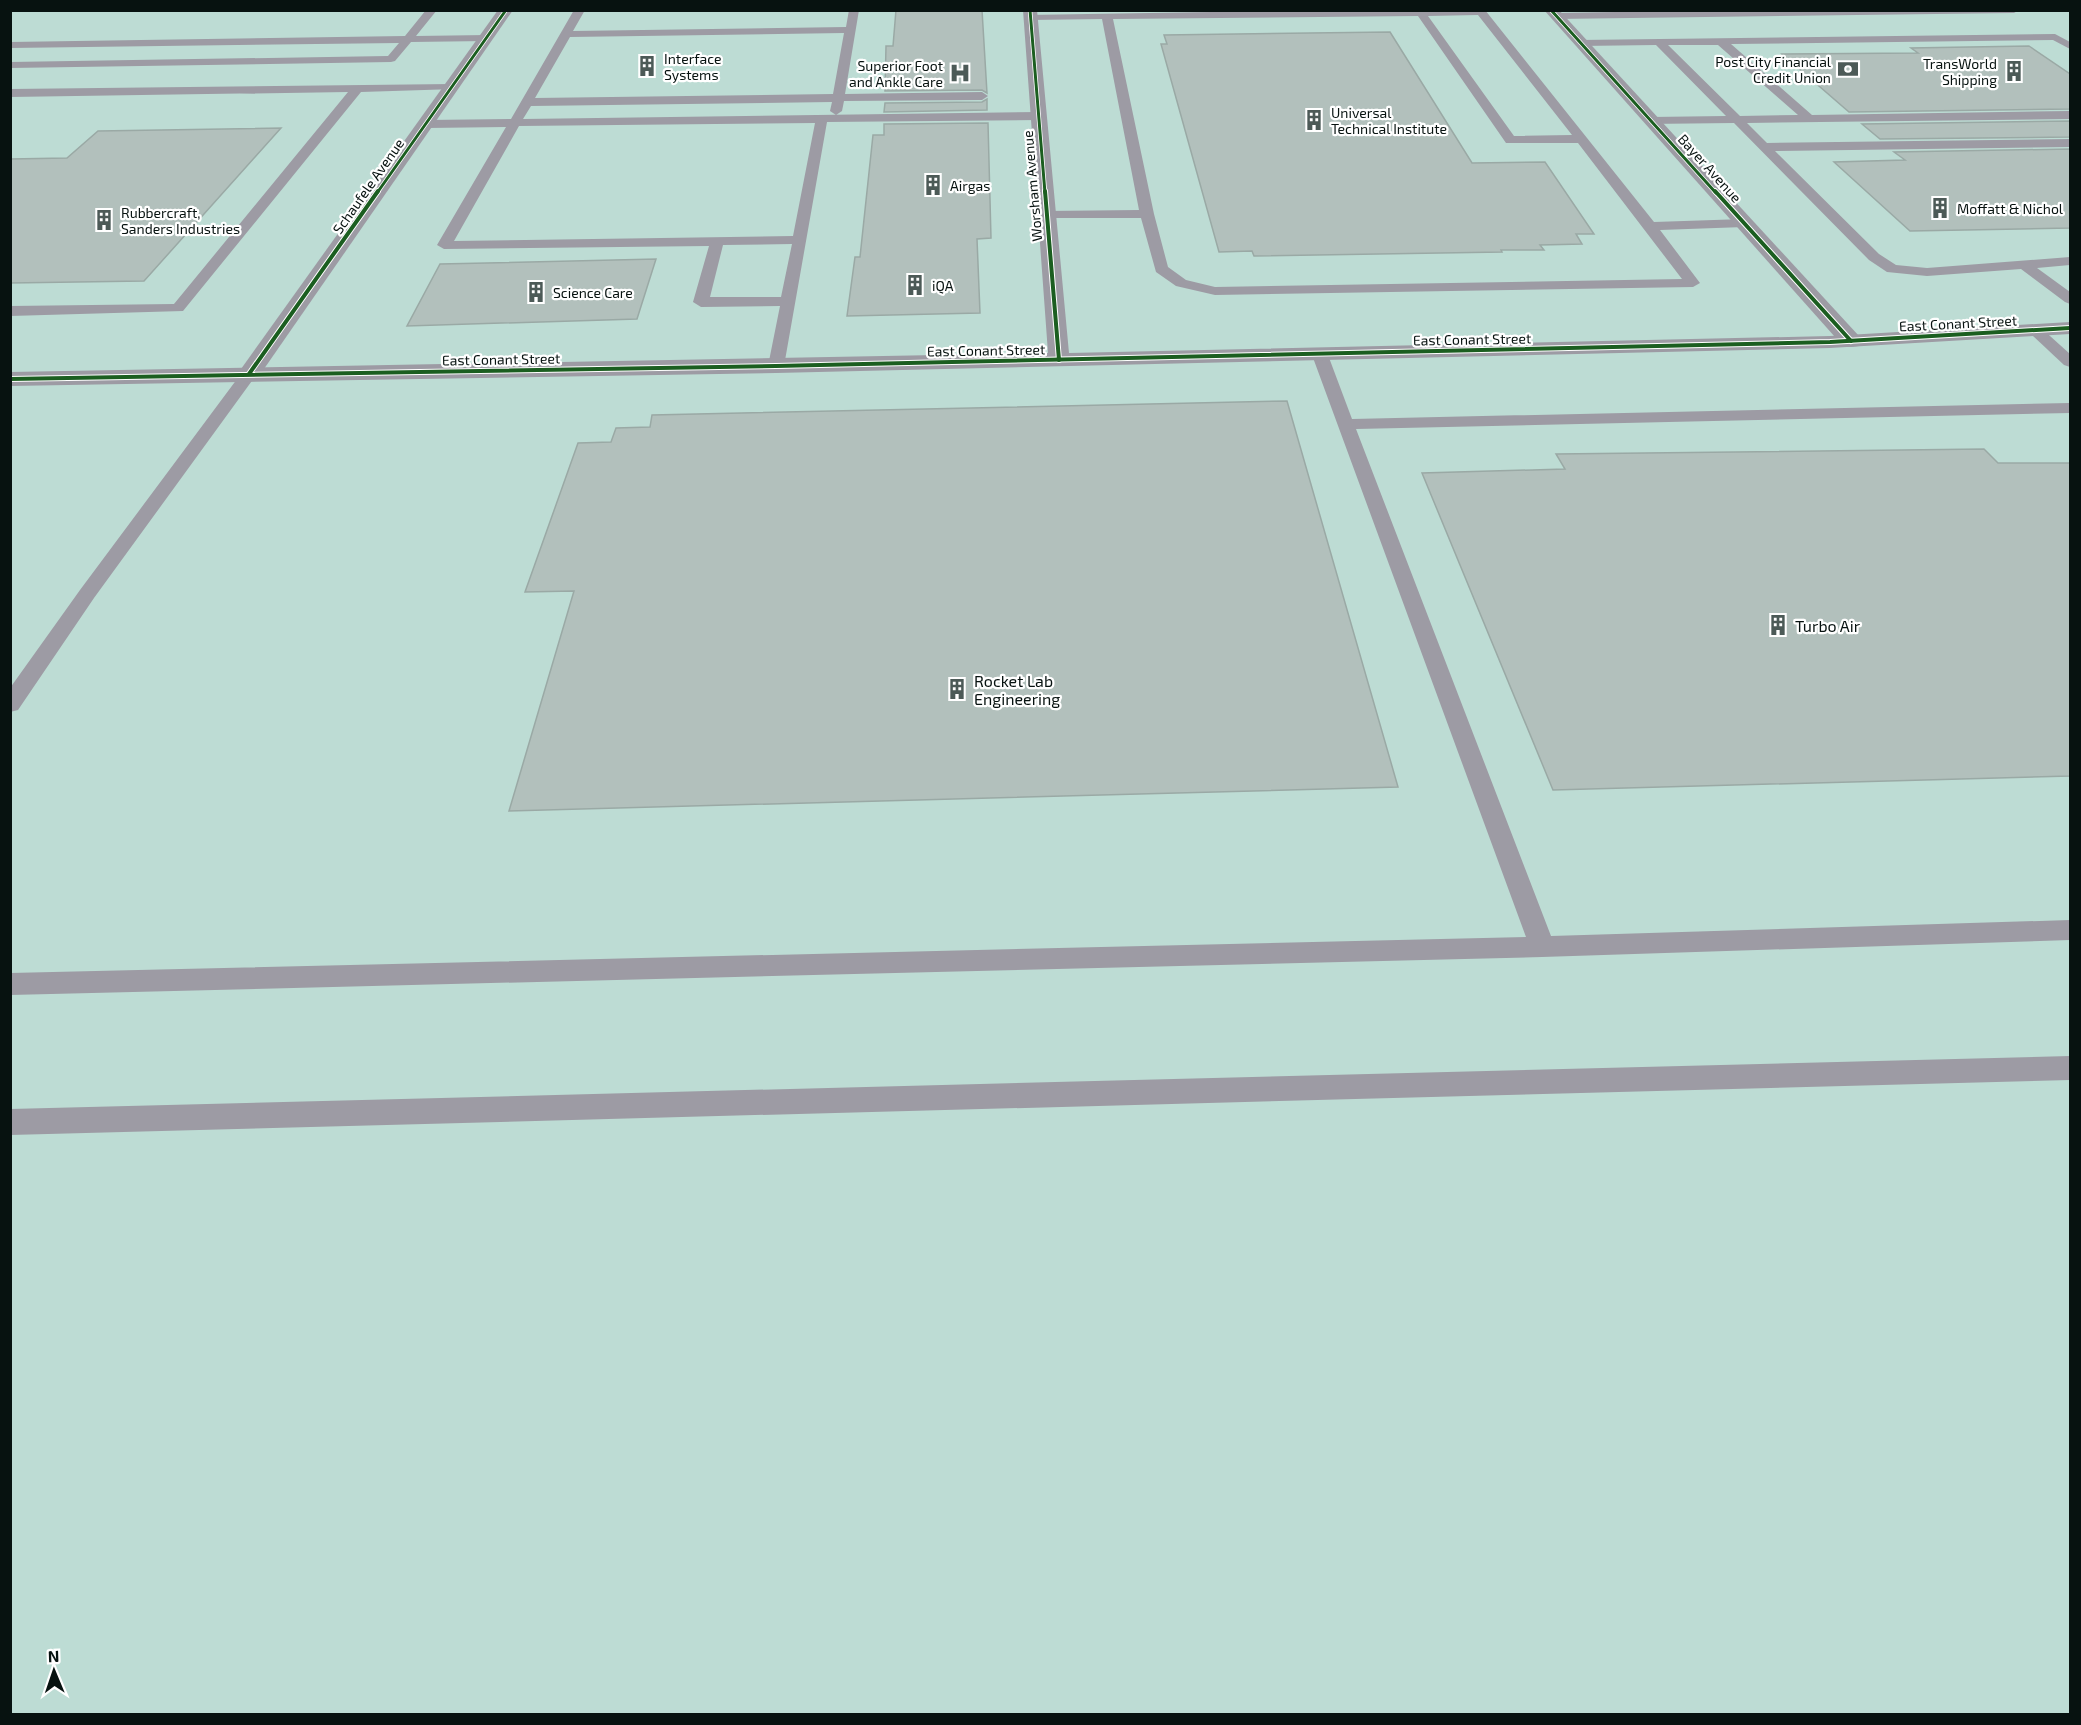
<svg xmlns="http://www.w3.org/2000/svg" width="2081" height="1725" viewBox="0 0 2081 1725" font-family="'Exo 2',sans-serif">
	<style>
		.built { fill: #bddcd4 }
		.building { fill: #b2c0bc; stroke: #9aa9a5; stroke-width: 1.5 }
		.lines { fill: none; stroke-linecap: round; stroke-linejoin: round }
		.service { fill: #9d9ba4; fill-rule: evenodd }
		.minor { fill: #9d9ba4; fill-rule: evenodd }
		.tertiary { fill: #9d9ba4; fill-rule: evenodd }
		.cycleway-far1-casing { stroke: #fff; stroke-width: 4.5 }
		.cycleway-casing { stroke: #fff; stroke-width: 6 }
		.cycleway-far1 { stroke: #1b5e20; stroke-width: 3 }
		.cycleway { stroke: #1b5e20; stroke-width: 4 }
		.labels { text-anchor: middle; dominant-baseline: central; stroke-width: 4.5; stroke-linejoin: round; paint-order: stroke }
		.far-poi-label { font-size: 14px; fill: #071210; stroke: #fff; text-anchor: start }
		.far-street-label { font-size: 14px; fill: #071210; stroke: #fff }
		.poi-label { font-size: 16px; fill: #071210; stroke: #fff; text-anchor: start }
	</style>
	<rect width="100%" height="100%" fill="#cddfda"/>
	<rect class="built" x="11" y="11" width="2059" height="1703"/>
	<g class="building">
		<polygon points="896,10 982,10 987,93 982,90 885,91 886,46 893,46"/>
		<polygon points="1390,32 1472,163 1545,162 1594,234 1576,234 1582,244 1540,245 1544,250 1501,250 1502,252 1254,256 1252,251 1219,252 1161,44 1167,44 1164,35"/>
		<polygon points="2029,46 2070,74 2070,109 1849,112 1782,54 1918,53 1911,48"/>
		<polygon points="987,99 987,110 884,112 885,103 982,102"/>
		<polygon points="2070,121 2070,137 1880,139 1862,124"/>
		<polygon points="988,123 991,238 977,239 980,313 847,316 855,257 860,257 873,135 884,135 884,124"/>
		<polygon points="281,128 144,281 10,283 10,159 67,158 98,131"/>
		<polygon points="2070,149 2070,228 1910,231 1834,162 1905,160 1894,152"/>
		<polygon points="656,259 637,319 407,326 440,264"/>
		<polygon points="1287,401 1398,787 509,811 574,591 525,592 578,443 611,442 616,428 650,427 652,415"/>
		<polygon points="1984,449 1998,463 2070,463 2070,776 1553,790 1422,473 1565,469 1556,454"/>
	</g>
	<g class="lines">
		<g class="service">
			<polygon points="426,10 437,10 416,36 487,35 492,38 487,41 411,42 395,61 391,62 10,68 10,62 388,56 399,43 10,48 10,42 405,36"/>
			<path d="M574 10H585L573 31 846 27 849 10H859L845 94 982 92 988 96 982 100 844 101 842 111 836 115 830 111 832 102 531 106 523 119 1038 112 1044 116 1038 120 827 122 784 366 776 371 768 366 780 306 701 307 693 302 709 246 444 249 437 245 506 127 427 128 421 124 427 120 511 119ZM844 33 833 94 535 98 570 37ZM815 123 793 236 454 241 519 126ZM792 244 781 297H710L723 245Z"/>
			<path d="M1327 10H1485L1654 222 1744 219 1751 223 1744 227 1660 230 1700 283 1693 287 1215 295 1176 286 1156 272 1141 218H1041L1039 215 1041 212 1046 211 1139 210 1102 19 1031 20 1027 19V15ZM1478 15 1572 135 1514 136 1428 16ZM1418 16 1506 143H1578L1682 279 1215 287 1186 280 1168 267 1154 214 1113 19Z"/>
			<polygon points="1735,10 2019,10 2014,13 1555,19 1550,16 1555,13"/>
			<path d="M2055 34 2070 42V49L2053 40 1731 44 1812 115 2070 111V119L1747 123 1767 143 2070 139V147L1775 151 1879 254 1896 265 1927 268 2070 257V265L2037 268 2070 292V304L2065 302 2021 269 1927 276 1887 272 1869 260 1734 123 1647 124 1645 121 1651 117 1726 116 1656 45 1580 46 1575 43 1580 40ZM1668 45H1718L1798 115 1740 116Z"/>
			<polygon points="452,84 456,85 456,89 361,92 183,311 10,316 10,306 174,304 348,92 10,97 10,89"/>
			<polygon points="2035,325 2040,327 2070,354 2070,367 2064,365 2030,333 2027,330"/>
			<polygon points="1320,350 1328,355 1352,419 2070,403 2070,413 1356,429 1551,936 2070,920 2070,940 1542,957 10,995 10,973 1526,937 1312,355"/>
			<polygon points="249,369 257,374 94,598 18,710 10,712 10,688 80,590 243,371"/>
			<polygon points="2070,1056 2070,1080 10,1135 10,1109"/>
		</g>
		<g class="minor">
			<polygon points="498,10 513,10 257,379 249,381 241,379 238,374 241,369"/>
			<polygon points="1544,10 1559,10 1859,336 1862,341 1859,346 1851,347 1843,346"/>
		</g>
		<polygon class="tertiary" points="1023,10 1037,10 1069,353 1830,336 2070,322 2070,334 1830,348 776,373 10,386 10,372 1048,353"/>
		<defs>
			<g id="cycleway-far1">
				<polyline points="1030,10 1045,193"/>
				<polyline points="1551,10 1716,193"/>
				<polyline points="377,193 506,10"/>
			</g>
			<g id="cycleway">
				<polyline points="1045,191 1059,360"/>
				<polyline points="1715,191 1851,341"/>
				<polyline points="249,374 378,191"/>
				<polyline points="10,379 776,366 1830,342 2070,328"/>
			</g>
		</defs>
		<use href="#cycleway-far1" class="cycleway-far1-casing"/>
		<use href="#cycleway" class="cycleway-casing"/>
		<use href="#cycleway-far1" class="cycleway-far1"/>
		<use href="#cycleway" class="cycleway"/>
	</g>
	<defs>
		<symbol id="building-bare" viewBox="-9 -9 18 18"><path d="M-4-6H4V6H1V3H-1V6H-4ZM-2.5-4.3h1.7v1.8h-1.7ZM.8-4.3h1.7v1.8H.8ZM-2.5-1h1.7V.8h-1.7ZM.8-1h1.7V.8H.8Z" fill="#4c5a57" stroke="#fff" stroke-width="2.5" paint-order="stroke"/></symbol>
		<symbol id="bank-bare" viewBox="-9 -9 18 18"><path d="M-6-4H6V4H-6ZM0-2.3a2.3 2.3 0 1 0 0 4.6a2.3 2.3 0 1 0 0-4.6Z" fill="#4c5a57" stroke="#fff" stroke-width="2.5" paint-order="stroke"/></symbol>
		<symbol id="hospital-bare" viewBox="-9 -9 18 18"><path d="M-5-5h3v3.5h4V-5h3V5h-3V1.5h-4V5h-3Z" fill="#4c5a57" stroke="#fff" stroke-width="2.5" paint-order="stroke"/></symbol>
	</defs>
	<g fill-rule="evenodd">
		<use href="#building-bare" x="632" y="51" width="30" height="30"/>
		<use href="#bank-bare" x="1833" y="54" width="30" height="30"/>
		<use href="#building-bare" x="1999" y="56" width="30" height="30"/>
		<use href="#hospital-bare" x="945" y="58" width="30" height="30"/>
		<use href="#building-bare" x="1299" y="105" width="30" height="30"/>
		<use href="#building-bare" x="918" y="170" width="30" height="30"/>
		<use href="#building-bare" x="1925" y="193" width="30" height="30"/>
		<use href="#building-bare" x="89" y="205" width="30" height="30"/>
		<use href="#building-bare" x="900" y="270" width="30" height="30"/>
		<use href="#building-bare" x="521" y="277" width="30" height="30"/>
		<use href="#building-bare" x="1763" y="610" width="30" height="30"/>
		<use href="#building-bare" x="942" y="674" width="30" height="30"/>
	</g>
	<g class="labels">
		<g class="far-poi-label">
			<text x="664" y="58">Interface<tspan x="664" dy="16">Systems</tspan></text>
			<text x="1831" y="61" text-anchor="end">Post City Financial<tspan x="1831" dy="16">Credit Union</tspan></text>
			<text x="1997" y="63" text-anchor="end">TransWorld<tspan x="1997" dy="16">Shipping</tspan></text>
			<text x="943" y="65" text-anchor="end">Superior Foot<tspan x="943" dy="16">and Ankle Care</tspan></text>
			<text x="1331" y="112">Universal<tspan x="1331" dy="16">Technical Institute</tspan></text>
			<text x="950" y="185">Airgas</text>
			<text x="1957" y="208">Moffatt &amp; Nichol</text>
			<text x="121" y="212">Rubbercraft,<tspan x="121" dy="16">Sanders Industries</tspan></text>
			<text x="932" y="285">iQA</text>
			<text x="553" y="292">Science Care</text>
		</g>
		<g class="far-street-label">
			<text transform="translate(1710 168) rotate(48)">Bayer Avenue</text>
			<text transform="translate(368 186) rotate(-55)">Schaufele Avenue</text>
			<text transform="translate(1032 186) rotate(-95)">Worsham Avenue</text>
			<text transform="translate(1958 323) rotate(-3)">East Conant Street</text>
			<text transform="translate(1472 339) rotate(-1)">East Conant Street</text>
			<text transform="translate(986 350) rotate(-1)">East Conant Street</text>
			<text transform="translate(501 359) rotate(-1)">East Conant Street</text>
		</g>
		<g class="poi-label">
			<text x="1795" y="625">Turbo Air</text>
			<text x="974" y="680">Rocket Lab<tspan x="974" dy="18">Engineering</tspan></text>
		</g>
	</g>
	<rect width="2081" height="1725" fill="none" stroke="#071210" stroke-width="24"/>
	<g transform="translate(54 1671) rotate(358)" stroke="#ffffff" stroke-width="4.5" paint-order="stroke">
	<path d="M0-4.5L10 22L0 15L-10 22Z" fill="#071210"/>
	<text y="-9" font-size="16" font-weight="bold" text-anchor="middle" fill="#071210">N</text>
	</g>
</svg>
